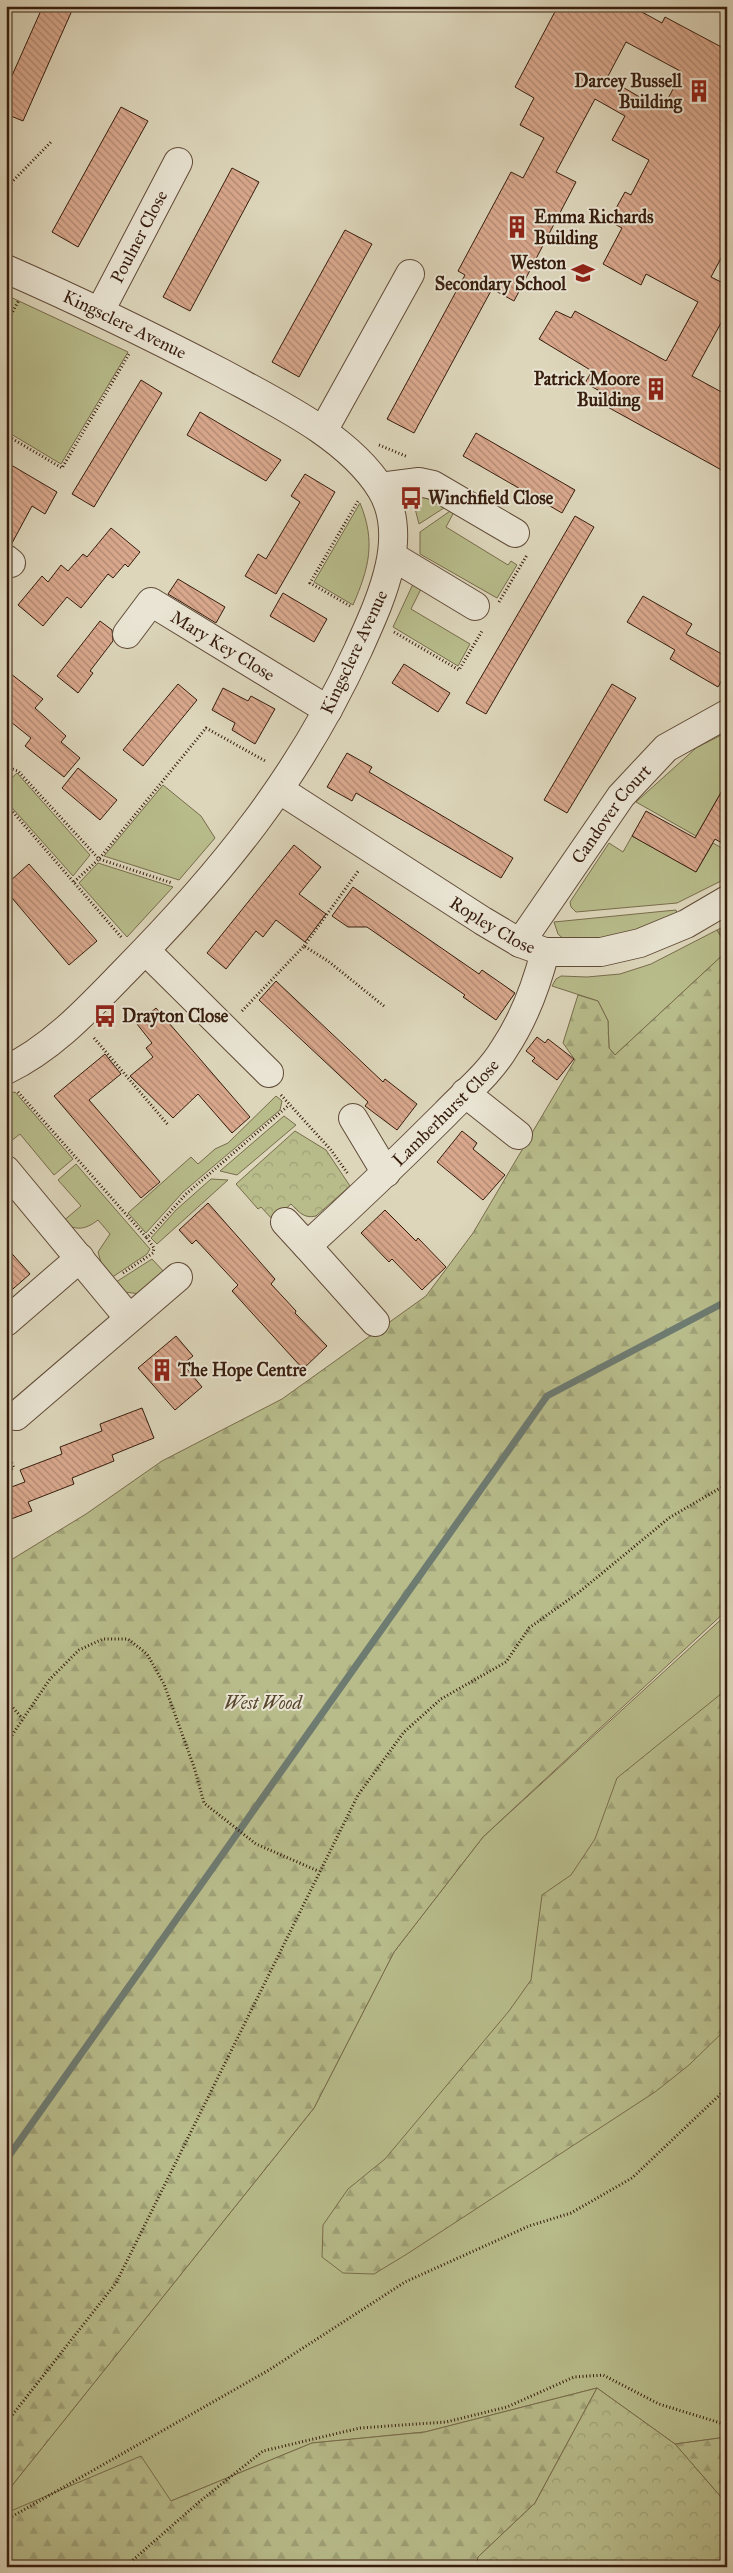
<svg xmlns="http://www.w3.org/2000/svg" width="733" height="2573" viewBox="0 0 733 2573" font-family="'IM FELL Great Primer',serif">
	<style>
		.green { fill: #b8bc8b; stroke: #786c4c }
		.forest { fill: url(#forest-firs); stroke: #786c4c }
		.park { fill: url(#park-crowns); stroke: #786c4c }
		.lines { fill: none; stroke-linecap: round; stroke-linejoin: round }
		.stream { stroke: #6e7b71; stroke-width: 7 }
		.building { fill: url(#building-back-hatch); stroke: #371d0d; fill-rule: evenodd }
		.minor-casing { stroke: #604b38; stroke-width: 30 }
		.path { stroke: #371d0d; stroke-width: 3; stroke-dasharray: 1 2.5; stroke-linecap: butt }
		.minor { stroke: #e9e4d3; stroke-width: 28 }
		.labels { text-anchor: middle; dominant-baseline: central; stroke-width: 4; stroke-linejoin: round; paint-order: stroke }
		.poi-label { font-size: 18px; font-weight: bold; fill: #371d0d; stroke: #e9e4d3; text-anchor: start }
		.street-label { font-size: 18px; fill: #371d0d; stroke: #e9e4d3 }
		.park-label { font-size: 18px; font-style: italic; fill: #57452c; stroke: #e9e4d3 }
	</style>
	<defs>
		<pattern id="forest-firs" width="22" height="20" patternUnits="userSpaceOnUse" patternTransform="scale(1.25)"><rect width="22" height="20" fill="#b8bc8b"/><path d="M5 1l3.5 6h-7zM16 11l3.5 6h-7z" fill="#9fa177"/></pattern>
		<pattern id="park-crowns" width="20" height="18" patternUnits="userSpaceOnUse" patternTransform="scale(1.25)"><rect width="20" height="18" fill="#b8bc8b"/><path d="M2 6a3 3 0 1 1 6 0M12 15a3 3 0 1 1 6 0" fill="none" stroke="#9fa177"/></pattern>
		<pattern id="building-back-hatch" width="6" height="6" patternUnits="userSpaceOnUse" patternTransform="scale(1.25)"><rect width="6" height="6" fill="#d9a88d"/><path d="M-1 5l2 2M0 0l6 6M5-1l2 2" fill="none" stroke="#b18872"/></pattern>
	</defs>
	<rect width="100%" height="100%" fill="#ddd6bb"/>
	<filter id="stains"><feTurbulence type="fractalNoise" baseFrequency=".004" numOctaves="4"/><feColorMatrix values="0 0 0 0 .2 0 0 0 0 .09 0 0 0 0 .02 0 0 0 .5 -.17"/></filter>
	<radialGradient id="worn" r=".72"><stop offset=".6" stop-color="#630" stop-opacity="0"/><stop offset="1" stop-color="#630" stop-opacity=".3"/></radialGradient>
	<g class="green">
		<polygon points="6,295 128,352 61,464 6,431"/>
		<polygon points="418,492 447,506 419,524 411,493"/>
		<path d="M360 503C376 542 369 568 353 605L314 582Z"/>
		<polygon points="453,509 455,510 446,527 508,565 511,561 517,565 497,598 420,554 420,532"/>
		<polygon points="413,584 421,589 411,609 470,644 458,666 393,627"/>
		<polygon points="727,732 727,782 696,836 636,802 696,748"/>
		<polygon points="17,773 90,855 73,876 6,801 6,783"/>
		<polygon points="163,785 201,816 215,838 179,880 104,856"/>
		<polygon points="632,836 696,872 713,843 727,851 727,878 677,903 576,912 571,907 570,902 609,843 623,852"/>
		<polygon points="98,863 173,887 127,937 79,883"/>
		<polygon points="676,910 677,913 647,929 621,939 567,942 558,934 554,922"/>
		<polygon points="717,930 727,946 727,951 615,1055 609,1048 608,1021 598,1001 552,986 556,979 561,976 587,977 620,974 651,964"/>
		<polygon points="15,1092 73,1159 54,1175 20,1134 6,1145 6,1094"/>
		<polygon points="276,1096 282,1101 280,1110 183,1192 146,1233 128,1213 191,1157 198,1164 215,1149 228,1143"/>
		<polygon points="284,1116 296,1125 237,1175 220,1171"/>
		<path d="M76 1164 150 1249 147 1254 111 1278 102 1266 98 1252 110 1234 98 1220C85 1230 76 1231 62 1222L81 1206 58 1180Z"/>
		<polygon points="211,1179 228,1180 157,1244 151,1238 176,1210"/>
		<polygon points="152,1259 166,1274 141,1294 124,1292 116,1282"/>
		<polygon points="727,1614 727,2437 675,2444 597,2388 425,2432 312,2443 171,2501 6,2513 6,2493 314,2108 394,1952 483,1837"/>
	</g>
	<g class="forest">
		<polygon points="727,925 727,946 717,930"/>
		<polygon points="727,951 727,1610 483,1837 394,1952 314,2108 6,2493 6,1563 86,1514 162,1461 282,1399 426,1296 473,1233 575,1060 563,1043 578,995 598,1001 608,1021 609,1048 615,1055"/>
		<polygon points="727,1689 727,2028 689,2065 655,2092 407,2254 374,2274 343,2273 322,2257 323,2225 348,2189 385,2159 509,2011 531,1980 542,1895 571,1875 595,1839 617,1778"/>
		<polygon points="597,2388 535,2503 478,2557 476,2567 6,2567 6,2513 141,2456 171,2501 312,2443 425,2432"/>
		<polygon points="727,2437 727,2504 675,2444"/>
	</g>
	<g class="park">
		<path d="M295 1131 326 1150 350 1186 316 1216C304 1219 299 1212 291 1204L273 1220 261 1207 258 1209 236 1184Z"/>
		<polygon points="597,2388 675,2444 727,2504 727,2567 476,2567 478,2557 535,2503"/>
	</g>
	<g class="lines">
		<polyline class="stream" points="6,2160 547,1396 727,1301"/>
	</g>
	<g class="building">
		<polygon points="43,6 74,6 23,121 6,114 6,89"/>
		<path d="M558 6H631L662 23 665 17 727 50V247L711 277 727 285V312L692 376 727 395V473L604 405 609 396 585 383 592 371 539 339 556 311 571 318 575 311 666 361 698 302 646 274 641 285 603 264 622 228 609 221 625 192 631 195 649 160 612 140 625 116 595 99 556 172 576 182 514 301 492 289 414 433 387 419 465 275 458 271 511 172 523 178 544 138 520 125 534 98 515 87ZM626 42 682 72 662 110 607 78Z"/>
		<polygon points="121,107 148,121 78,247 52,232"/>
		<polygon points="232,168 259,182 190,311 163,297"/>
		<polygon points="345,230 372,244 299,377 272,362"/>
		<polygon points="141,380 162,393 94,507 72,494"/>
		<polygon points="200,412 281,460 266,481 187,435"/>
		<polygon points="476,433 575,490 562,513 463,456"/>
		<polygon points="6,462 57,492 45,514 32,506 11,545 6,544"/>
		<polygon points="305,474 335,492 276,594 245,576 258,554 266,559 300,502 291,496"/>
		<polygon points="575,516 594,527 486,714 466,703"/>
		<polygon points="111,528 140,552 128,567 125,564 113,578 108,574 81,608 67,597 43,626 18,605 42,576 48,582 61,565 68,571 83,554 87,557"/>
		<polygon points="178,579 225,607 216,623 168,594"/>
		<polygon points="283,593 327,619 314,642 270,616"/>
		<polygon points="643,596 692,624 686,634 727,657 727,671 718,687 670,659 675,650 627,622"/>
		<polygon points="100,621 112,630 113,641 90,671 93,673 78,693 57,676"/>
		<polygon points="404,664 450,693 438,712 392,683"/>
		<polygon points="6,670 43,699 35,708 66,736 61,742 80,758 64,777 25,746 31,738 6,718"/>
		<polygon points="178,684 197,700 143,766 123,750"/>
		<polygon points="612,684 636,698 567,813 544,800"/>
		<polygon points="223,688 248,701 251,696 275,709 255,744 232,730 235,723 212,710"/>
		<polygon points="347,753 372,767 369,772 513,858 501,878 356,793 352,801 327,787"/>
		<polygon points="78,768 117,800 100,820 62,788"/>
		<polygon points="727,782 727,846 715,839 696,872 632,836 646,811 695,838"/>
		<polygon points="294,845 321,867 299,894 326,914 305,942 276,920 263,937 256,931 226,969 207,953"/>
		<polygon points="29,864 97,941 69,965 6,891 6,887 11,883 10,881"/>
		<polygon points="353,887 479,974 482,970 515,993 496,1020 463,997 465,995 367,927 348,927 332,916"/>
		<polygon points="276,981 383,1082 385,1079 417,1104 397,1130 365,1106 368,1102 259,1000"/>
		<polygon points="156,1008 250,1117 232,1133 198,1094 173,1118 130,1076 153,1057 146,1048 152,1043 137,1024"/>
		<polygon points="537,1037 545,1043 548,1039 574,1059 557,1080 532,1061 535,1058 526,1051"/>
		<polygon points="105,1054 121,1074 89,1100 160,1182 141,1198 54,1096"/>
		<polygon points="462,1131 477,1143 473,1149 505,1175 483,1200 437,1162"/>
		<polygon points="208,1203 275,1279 271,1284 296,1311 295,1313 327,1346 303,1369 232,1291 238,1285 196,1240 192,1244 179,1230"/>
		<polygon points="385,1210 416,1241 418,1238 446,1267 422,1290 392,1259 389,1262 361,1233"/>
		<polygon points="6,1247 30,1274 6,1295"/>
		<polygon points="176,1336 193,1356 183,1364 202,1387 175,1410 138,1368"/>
		<polygon points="142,1408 154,1438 112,1455 114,1461 72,1478 74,1484 28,1502 32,1511 6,1521 6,1489 25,1482 20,1470 62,1454 60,1447 102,1431 100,1424"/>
	</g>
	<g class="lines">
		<defs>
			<g id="minor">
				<path id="s1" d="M6 269C79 301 151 336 222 373 275 402 348 436 381 489 411 538 379 603 358 650 299 778 221 874 122 974 87 1010 52 1048 6 1070"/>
				<path id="s2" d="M100 311 178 162"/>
				<polyline points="323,431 410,274"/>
				<polyline points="380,487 419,482 433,485 515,533"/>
				<polyline points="392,556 475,606"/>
				<polyline points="6,559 11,563"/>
				<path id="s3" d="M127 634 151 602 328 710"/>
				<path id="s4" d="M280 790 483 921 520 943 545 952H601L640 943 686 924 727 900"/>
				<path id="s5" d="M520 943 621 796 666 748 727 714"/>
				<polyline points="146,951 269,1073"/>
				<polyline points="465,1093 518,1135"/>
				<polyline points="353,1118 386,1173"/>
				<polyline points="6,1170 128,1317"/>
				<path id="s6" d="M285 1222 307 1246C354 1203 400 1159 445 1114 465 1093 489 1074 504 1049 524 1019 536 987 545 952"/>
				<polyline points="307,1246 375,1322"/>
				<polyline points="6,1322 80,1258"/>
				<polyline points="16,1416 178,1277"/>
			</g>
		</defs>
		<use href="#minor" class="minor-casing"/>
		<g class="path">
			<polyline points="6,188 52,141"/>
			<polyline points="6,324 19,300"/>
			<polyline points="6,435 62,468 129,354"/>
			<polyline points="379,445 408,457"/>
			<polyline points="499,602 527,555"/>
			<polyline points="350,606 310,583 358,501"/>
			<polyline points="394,632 459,670 482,631"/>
			<polyline points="6,767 18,771 99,859 172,883"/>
			<polyline points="6,804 122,938"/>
			<polyline points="74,882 99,859 206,728 267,762"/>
			<polyline points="304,946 359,870"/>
			<polyline points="242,1011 304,946 328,961 385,1007"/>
			<polyline points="94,1038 169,1126"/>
			<polyline points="18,1092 147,1238"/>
			<polyline points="281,1095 331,1150 348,1174"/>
			<polyline points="123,1273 153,1253 154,1248 147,1238 186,1194 289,1105"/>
			<polyline points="6,1450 14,1468 6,1471"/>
			<polyline points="6,1700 22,1718"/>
			<polyline points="6,1744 50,1679 79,1650 103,1639 128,1639 147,1654 164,1684 194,1767 204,1803 256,1844 318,1871"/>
			<polyline points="6,2423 116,2283 358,1795 404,1732 441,1699 506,1662 529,1628 578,1593 669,1518 727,1484"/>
			<polyline points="6,2520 269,2370 405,2282 529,2226 571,2213 632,2178 727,2088"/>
			<polyline points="125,2567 199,2502 263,2451 360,2428 446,2422 507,2407 574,2377 603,2375 659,2404 727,2425"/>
		</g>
		<use href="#minor" class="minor"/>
	</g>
	<defs>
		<symbol id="building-bare" viewBox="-9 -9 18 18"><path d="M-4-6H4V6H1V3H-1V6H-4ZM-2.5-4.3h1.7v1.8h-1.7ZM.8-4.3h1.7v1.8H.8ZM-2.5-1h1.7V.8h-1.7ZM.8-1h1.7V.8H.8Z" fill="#8f2418" stroke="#e9e4d3" stroke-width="2.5" paint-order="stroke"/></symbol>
		<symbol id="school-bare" viewBox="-9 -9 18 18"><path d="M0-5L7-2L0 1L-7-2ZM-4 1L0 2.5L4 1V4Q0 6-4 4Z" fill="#8f2418" stroke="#e9e4d3" stroke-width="2.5" paint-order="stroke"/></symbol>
		<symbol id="bus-bare" viewBox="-9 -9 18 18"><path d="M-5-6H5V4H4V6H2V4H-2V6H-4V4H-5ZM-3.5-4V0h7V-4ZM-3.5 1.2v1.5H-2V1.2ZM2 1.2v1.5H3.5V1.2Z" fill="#8f2418" stroke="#e9e4d3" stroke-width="2.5" paint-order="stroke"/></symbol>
	</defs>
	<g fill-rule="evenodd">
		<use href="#building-bare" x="683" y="75" width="32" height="32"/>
		<use href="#building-bare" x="501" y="211" width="32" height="32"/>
		<use href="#school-bare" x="567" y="257" width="32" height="32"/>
		<use href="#building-bare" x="640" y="373" width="32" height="32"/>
		<use href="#bus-bare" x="395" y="482" width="32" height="32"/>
		<use href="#bus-bare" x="89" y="1000" width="32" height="32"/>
		<use href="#building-bare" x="146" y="1354" width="32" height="32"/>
	</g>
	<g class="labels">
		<g class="poi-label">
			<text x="682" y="81" text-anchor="end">Darcey Bussell<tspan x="682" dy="21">Building</tspan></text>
			<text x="534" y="217">Emma Richards<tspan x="534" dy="21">Building</tspan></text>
			<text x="566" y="263" text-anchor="end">Weston<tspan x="566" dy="21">Secondary School</tspan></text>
			<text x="640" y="379" text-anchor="end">Patrick Moore<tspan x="640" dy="21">Building</tspan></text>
			<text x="428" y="498">Winchfield Close</text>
			<text x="122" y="1016">Drayton Close</text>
			<text x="178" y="1370">The Hope Centre</text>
		</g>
		<g class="street-label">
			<text stroke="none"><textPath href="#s2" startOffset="84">Poulner Close</textPath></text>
			<text stroke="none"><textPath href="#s1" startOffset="131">Kingsclere Avenue</textPath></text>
			<text stroke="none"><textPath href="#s3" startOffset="124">Mary Key Close</textPath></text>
			<text transform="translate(354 652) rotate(-65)">Kingsclere Avenue</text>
			<text stroke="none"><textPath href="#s5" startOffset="158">Candover Court</textPath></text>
			<text stroke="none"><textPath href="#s4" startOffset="252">Ropley Close</textPath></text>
			<text stroke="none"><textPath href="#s6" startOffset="225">Lamberhurst Close</textPath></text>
		</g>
		<g class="park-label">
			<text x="263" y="1703">West Wood</text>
		</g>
	</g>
	<rect width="733" height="2573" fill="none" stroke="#ddd6bb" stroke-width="25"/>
	<rect x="8" y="8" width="718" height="2558" fill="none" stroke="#371d0d" stroke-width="2.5"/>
	<rect x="12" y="12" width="708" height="2548" fill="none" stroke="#371d0d"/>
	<rect width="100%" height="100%" filter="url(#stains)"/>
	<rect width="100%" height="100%" fill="url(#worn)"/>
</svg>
